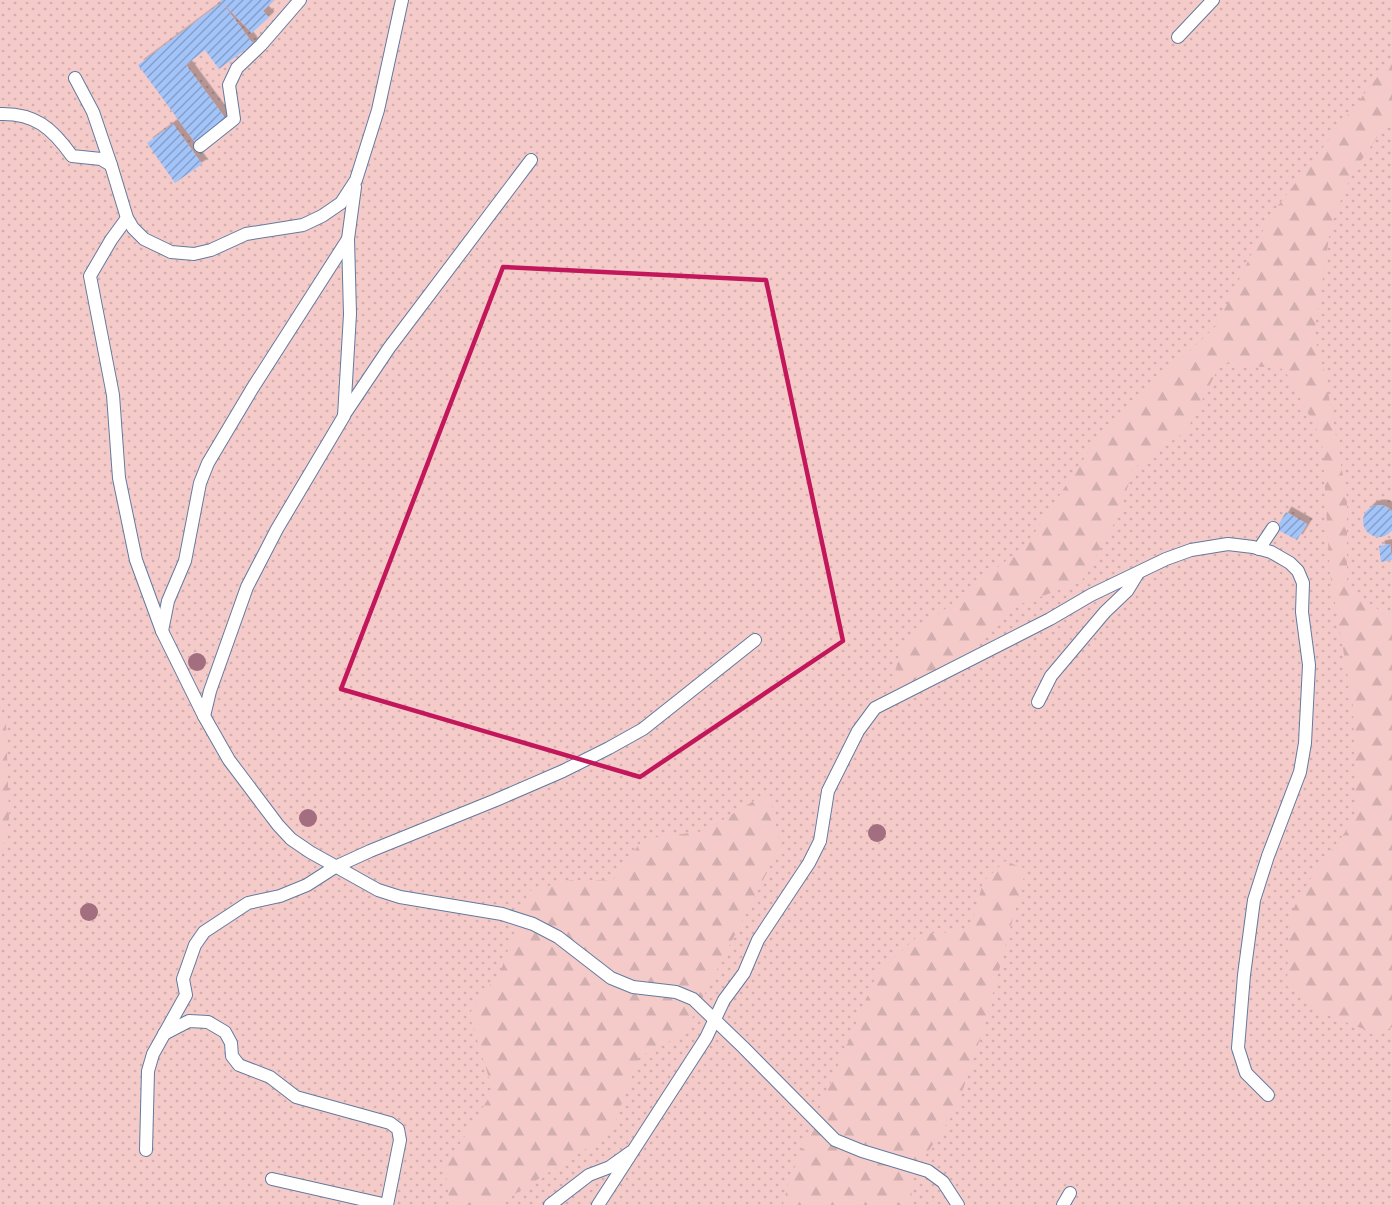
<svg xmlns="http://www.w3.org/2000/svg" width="1392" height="1205" viewBox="0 0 1392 1205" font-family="Ubuntu,sans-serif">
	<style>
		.green { fill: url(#green-dots) }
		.forest { fill: url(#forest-firs) }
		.building { fill: url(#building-hatch); filter: url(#shadow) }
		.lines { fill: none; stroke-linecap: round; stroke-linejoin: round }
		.lane-casing { stroke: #637a9e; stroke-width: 14 }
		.lane { stroke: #fff; stroke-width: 12 }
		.tree { fill: #a36e80 }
		.marked { fill: none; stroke: #c2185b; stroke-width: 4.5; stroke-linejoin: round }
	</style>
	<defs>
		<pattern id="green-dots" width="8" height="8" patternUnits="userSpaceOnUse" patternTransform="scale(1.5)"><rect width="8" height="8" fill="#f5cbca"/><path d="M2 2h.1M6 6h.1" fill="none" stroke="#d2aeae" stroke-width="1.8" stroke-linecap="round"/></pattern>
		<pattern id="forest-firs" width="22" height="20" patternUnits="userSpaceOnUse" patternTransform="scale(1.5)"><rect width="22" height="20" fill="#f5cbca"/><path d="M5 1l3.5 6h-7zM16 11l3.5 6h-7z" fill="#d2aeae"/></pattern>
		<pattern id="building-hatch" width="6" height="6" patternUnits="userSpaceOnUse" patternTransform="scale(1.5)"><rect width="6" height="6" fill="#a3c4f9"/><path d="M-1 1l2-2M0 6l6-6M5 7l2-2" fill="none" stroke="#849fcb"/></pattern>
		<filter id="shadow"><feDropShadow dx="5.5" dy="-5.5" stdDeviation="0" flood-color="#0004"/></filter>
	</defs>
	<rect width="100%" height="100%" fill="#dee9f9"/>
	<rect class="green" x="0" y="0" width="1392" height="1205"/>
	<g class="forest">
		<polygon points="1392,58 1392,116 1351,175 1331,225 1314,335 1325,375 1347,498 1347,586 1392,620 1392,1027 1379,1035 1325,1014 1287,986 1289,916 1314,873 1356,818 1353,706 1330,574 1322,439 1284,369 1221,363 1187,430 1133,469 1119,515 1081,582 1018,605 939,681 891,690 902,643 1027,544 1097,439 1217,325 1270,216"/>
		<polygon points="0,706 6,721 9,818 0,863"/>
		<polygon points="765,794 772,807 780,847 684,1034 639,1057 611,1133 502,1202 500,1205 450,1205 445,1168 493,1091 469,1014 501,970 529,891 571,880 613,880 643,839 705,831"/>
		<polygon points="1005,861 1026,869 984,1027 956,1110 911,1177 912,1205 783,1205 789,1181 877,974 920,934 970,931 983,882"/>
	</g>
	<g class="building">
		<polygon points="220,0 274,0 263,11 269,17 252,33"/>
		<polygon points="222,2 253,44 219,69 205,50 186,65 228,122 197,145 138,65"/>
		<polygon points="173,124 202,164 175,183 147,143"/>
		<circle cx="1379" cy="521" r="16"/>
		<polygon points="1286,512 1307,524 1297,540 1276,529"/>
		<polygon points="1390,544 1392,560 1381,562 1379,546"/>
	</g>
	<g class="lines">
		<defs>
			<g id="lane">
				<polyline points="1178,37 1213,0"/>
				<path d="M0 114C35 113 52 128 72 156L101 159 111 165 93 112 75 78"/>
				<polyline points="200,146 234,119 229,85 237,68 261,45 300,0"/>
				<polyline points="111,165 127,218 133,228 144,239 171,252 194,254 211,250 246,234 303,225 322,216 341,203 356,180 378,110 402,0"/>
				<polyline points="127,218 111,240 90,276 113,395 119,478 136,560 162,631 204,716 229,760 278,825 291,839 310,852 378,890 400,897 502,914 533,924 558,937 611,978 633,987 676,992 693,999 743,1047 835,1140 862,1151 928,1171 943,1182 958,1205"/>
				<polyline points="344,415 389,348 531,160"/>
				<polyline points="1259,549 1273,528"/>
				<polyline points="162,631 168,601 185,561 200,483 208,463 252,389 348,239 355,187"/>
				<polyline points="1038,702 1051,676 1105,612 1127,591 1138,573"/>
				<polyline points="204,716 210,691 247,587 277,529 344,416 350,314 348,239"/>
				<polyline points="164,1034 189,1021 208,1022 225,1032 231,1043 232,1056 239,1065 270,1077 296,1097 390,1123 398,1129 400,1140 387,1205 272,1179"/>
				<polyline points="146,1150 148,1071 153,1054 186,995 183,979 195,945 204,932 248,903 280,896 307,885 335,867 370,851 496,800 563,771 609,748 643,729 755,640"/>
				<polyline points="550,1205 589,1175 610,1167 631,1152"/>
				<polyline points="598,1205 706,1038 724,1000 744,973 758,940 809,863 820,841 828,791 858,731 875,708 1050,619 1091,595 1166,559 1191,550 1228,544 1253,547 1271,552 1290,563 1298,571 1303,583 1302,612 1309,665 1305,743 1300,772 1268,856 1254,900 1244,975 1238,1048 1246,1073 1268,1095"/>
				<polyline points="1063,1205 1070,1193"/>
			</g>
		</defs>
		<use href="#lane" class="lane-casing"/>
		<use href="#lane" class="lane"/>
	</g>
	<g class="tree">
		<circle cx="197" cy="662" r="9"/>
		<circle cx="308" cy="818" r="9"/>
		<circle cx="877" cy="833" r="9"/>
		<circle cx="89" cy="912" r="9"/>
	</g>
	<path class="marked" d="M503 267 766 280 843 641 640 777 341 689Z"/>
</svg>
